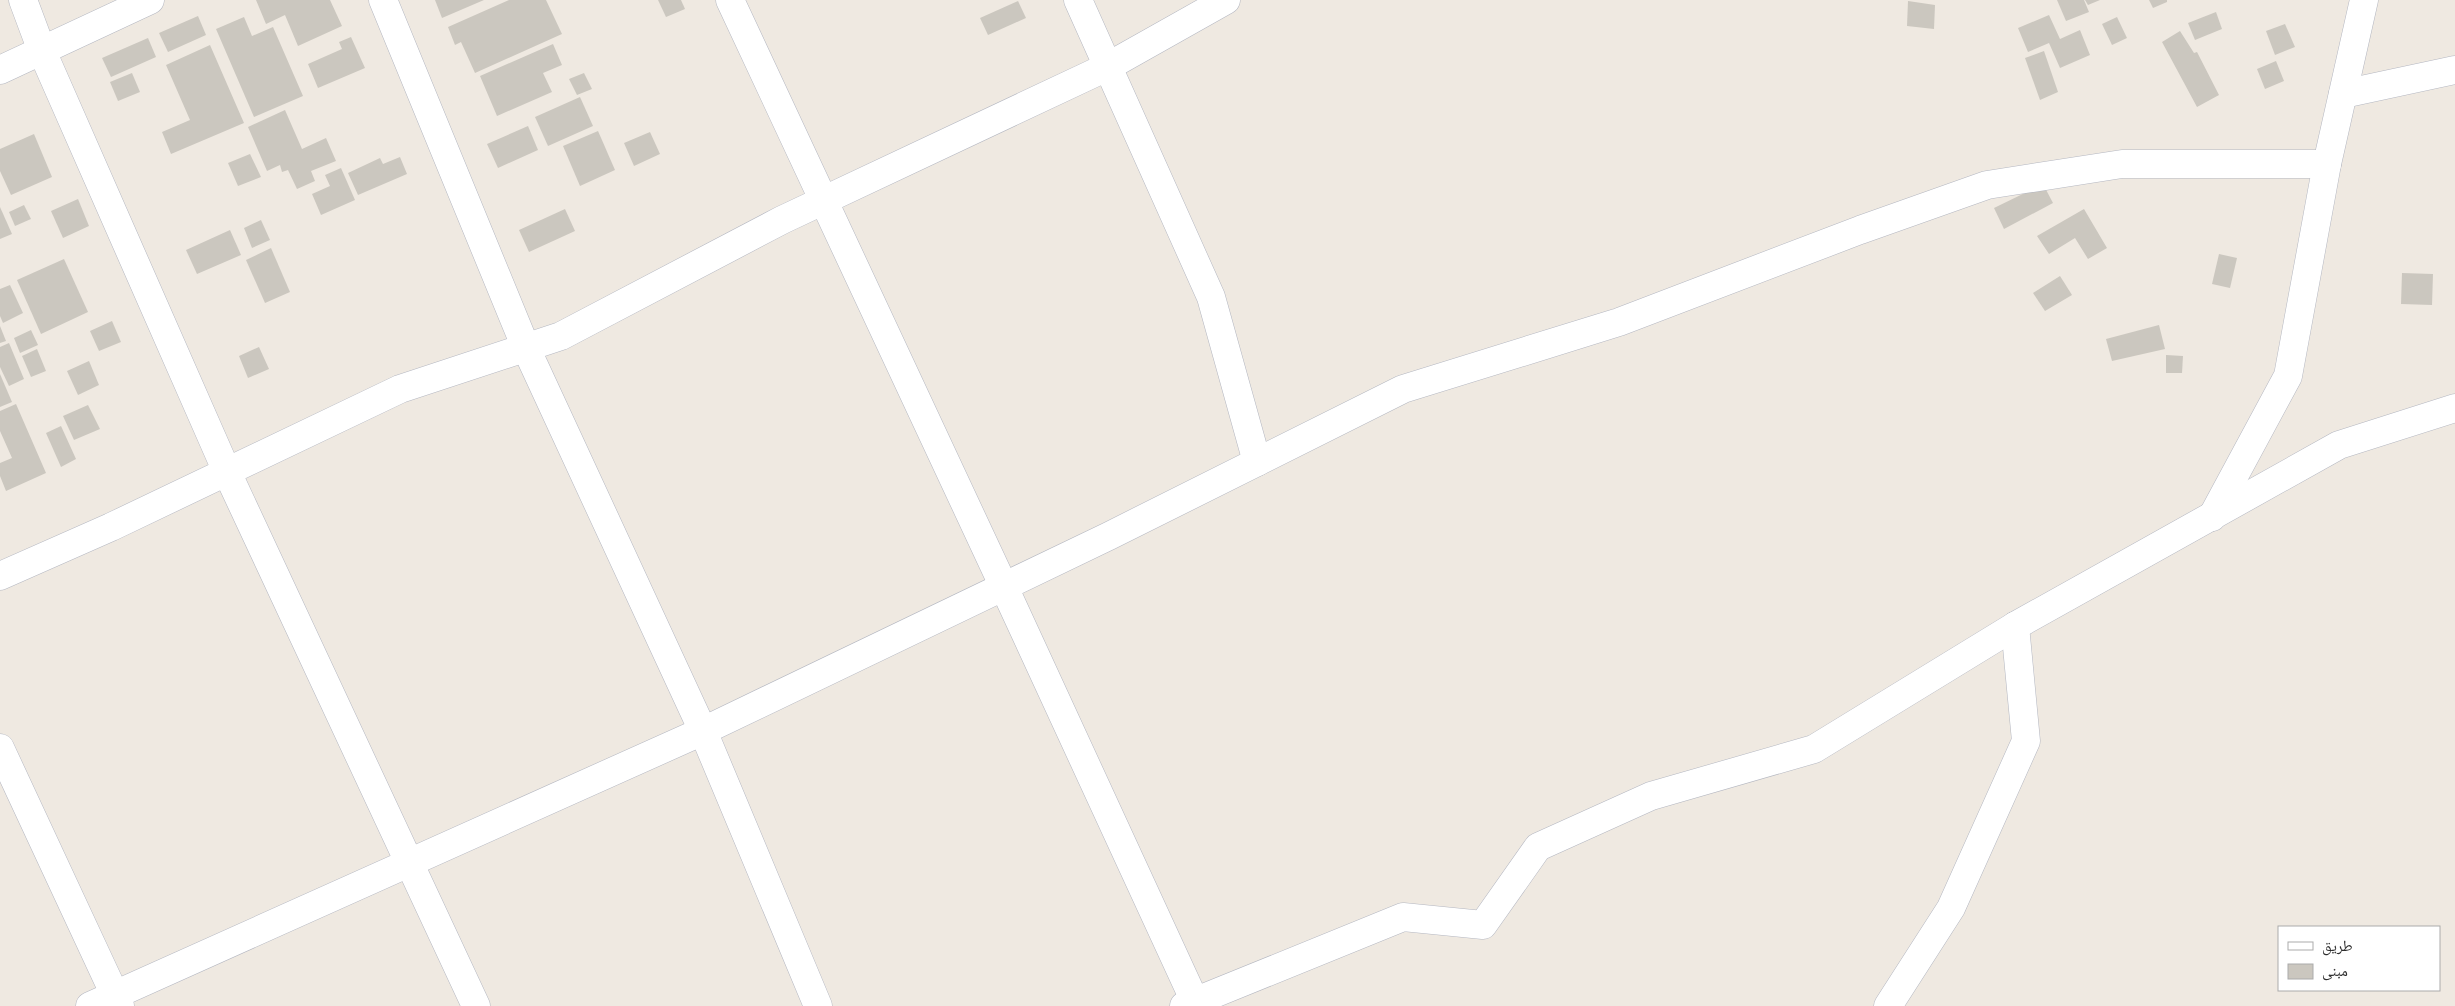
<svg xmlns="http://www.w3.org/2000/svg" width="2455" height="1006" viewBox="0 0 2455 1006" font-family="'Alegreya Sans','Noto Naskh Arabic',sans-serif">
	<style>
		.building { fill: #cbc7bf }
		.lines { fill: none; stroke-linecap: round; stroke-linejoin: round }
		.minor-casing { stroke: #b4b7c1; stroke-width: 29 }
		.tertiary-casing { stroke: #b4b7c1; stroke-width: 29 }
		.minor { stroke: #fff; stroke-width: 28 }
		.tertiary { stroke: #fff; stroke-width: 28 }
	</style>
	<rect width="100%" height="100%" fill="#efe9e1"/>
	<g class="building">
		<polygon points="256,0 330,0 342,26 298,46 285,15 266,24"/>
		<polygon points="435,0 484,0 442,18"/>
		<polygon points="509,0 546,0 562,34 475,73 461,42 455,45 448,27"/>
		<polygon points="658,0 681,0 685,9 666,17"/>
		<polygon points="2057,0 2084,0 2089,12 2066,21"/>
		<polygon points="2085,0 2100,0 2088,5"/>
		<polygon points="2149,0 2167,0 2167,2 2153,8"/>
		<polygon points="1018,1 1026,18 988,35 980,18"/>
		<polygon points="1908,1 1935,5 1934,29 1907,26"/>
		<polygon points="2216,12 2222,29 2195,40 2188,23"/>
		<polygon points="2049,15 2060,39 2080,30 2090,55 2060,68 2049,43 2028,52 2018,28"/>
		<polygon points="198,16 206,35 168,52 159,33"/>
		<polygon points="244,17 252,36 273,27 303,96 254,117 216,29"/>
		<polygon points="2117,17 2127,38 2112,45 2102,24"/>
		<polygon points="2285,24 2295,47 2275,55 2266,31"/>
		<polygon points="2180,31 2194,53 2197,52 2219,95 2197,107 2162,42"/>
		<polygon points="351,37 365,68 318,88 308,64 342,49 339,42"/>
		<polygon points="148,38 156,57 111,77 102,58"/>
		<polygon points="553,44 562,65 543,73 552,92 497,116 480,76"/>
		<polygon points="210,45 244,123 171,154 162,132 190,120 166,65"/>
		<polygon points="2044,51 2058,92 2040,100 2025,58"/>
		<polygon points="2276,61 2284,81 2265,89 2257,69"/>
		<polygon points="132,73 140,92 118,101 110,82"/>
		<polygon points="584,73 592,89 577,95 569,79"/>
		<polygon points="580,97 593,126 548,146 535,117"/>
		<polygon points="285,110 302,149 326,138 336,161 311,171 315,181 297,189 288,170 282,172 280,165 267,171 248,127"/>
		<polygon points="528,126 538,150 498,168 487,144"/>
		<polygon points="598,131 615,170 580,186 563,146"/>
		<polygon points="650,132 660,154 634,166 624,143"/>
		<polygon points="34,134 52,177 11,195 0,171 0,149"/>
		<polygon points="250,154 261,177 238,186 228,163"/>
		<polygon points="400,157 407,174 358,195 348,173 380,158 383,164"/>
		<polygon points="341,168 355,200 321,215 312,194 330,186 325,175"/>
		<polygon points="2043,184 2053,203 2004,229 1994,208"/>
		<polygon points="78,199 89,226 63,238 51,211"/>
		<polygon points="24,205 31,219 15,226 9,212"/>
		<polygon points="0,207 12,234 0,239"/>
		<polygon points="565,209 575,231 529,252 519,230"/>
		<polygon points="2084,209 2107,248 2088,259 2075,238 2049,254 2037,236"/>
		<polygon points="261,220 270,240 252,248 244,228"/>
		<polygon points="230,230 241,255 197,274 186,250"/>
		<polygon points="271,248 290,292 265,303 246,260"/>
		<polygon points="2219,254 2237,258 2230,288 2212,284"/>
		<polygon points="64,259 88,312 41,334 17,280"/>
		<polygon points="2402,273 2433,274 2432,305 2401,304"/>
		<polygon points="2060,276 2072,295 2045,311 2033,293"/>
		<polygon points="10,285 23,313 3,323 0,316 0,289"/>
		<polygon points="112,321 121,342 99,351 90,331"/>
		<polygon points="2159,325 2165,349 2112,361 2106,339"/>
		<polygon points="0,326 6,341 0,343"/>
		<polygon points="31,330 38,345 20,353 14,338"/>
		<polygon points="9,343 24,379 9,386 0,367 0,347"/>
		<polygon points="259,347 269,369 248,378 239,356"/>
		<polygon points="37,349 46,371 31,377 22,356"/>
		<polygon points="2166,355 2183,356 2182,373 2166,373"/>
		<polygon points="89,361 99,385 78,395 67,371"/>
		<polygon points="0,374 12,402 0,407"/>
		<polygon points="16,404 46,473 6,491 0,476 0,463 12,458 0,431 0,411"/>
		<polygon points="88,405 100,429 74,440 63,416"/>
		<polygon points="61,426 76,459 61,467 46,433"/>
	</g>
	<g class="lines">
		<defs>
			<g id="minor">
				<polyline points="23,0 42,51 227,472 476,1006"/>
				<polyline points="383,0 526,348 703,731 818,1006"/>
				<polyline points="730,0 1004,587 1197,1006"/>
				<polyline points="1078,0 1211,297 1257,462"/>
				<polyline points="0,70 150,0"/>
				<polyline points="2343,94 2455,70"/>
				<polyline points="2212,517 2288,376 2327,164 2364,0"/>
				<polyline points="0,576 111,527 400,389 561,336 782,220 1107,67 1226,0"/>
				<polyline points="90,1006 703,731 1109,536 1403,389 1619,322 1860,230 1987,185 2122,164 2327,164"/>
				<polyline points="1184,1006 1403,917 1483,925 1538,847 1651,796 1814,749 2015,626 2339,445 2455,408"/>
				<polyline points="1888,1006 1951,908 2026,741 2015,626"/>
			</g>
			<polyline id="tertiary" points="0,748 120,1006"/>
		</defs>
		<use href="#minor" class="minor-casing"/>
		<use href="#tertiary" class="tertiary-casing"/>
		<use href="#minor" class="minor"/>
		<use href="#tertiary" class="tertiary"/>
	</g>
	<rect x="2278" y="926" width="162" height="65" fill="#ffffff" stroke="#ababab"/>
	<rect x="2288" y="942" width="25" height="8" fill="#ffffff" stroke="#ababab"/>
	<text x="2322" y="951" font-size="15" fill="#2e2e2e">طريق</text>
	<rect x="2288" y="964" width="25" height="15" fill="#cbc7bf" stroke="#ababab"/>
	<text x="2322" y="976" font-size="15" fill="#2e2e2e">مبنى</text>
</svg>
